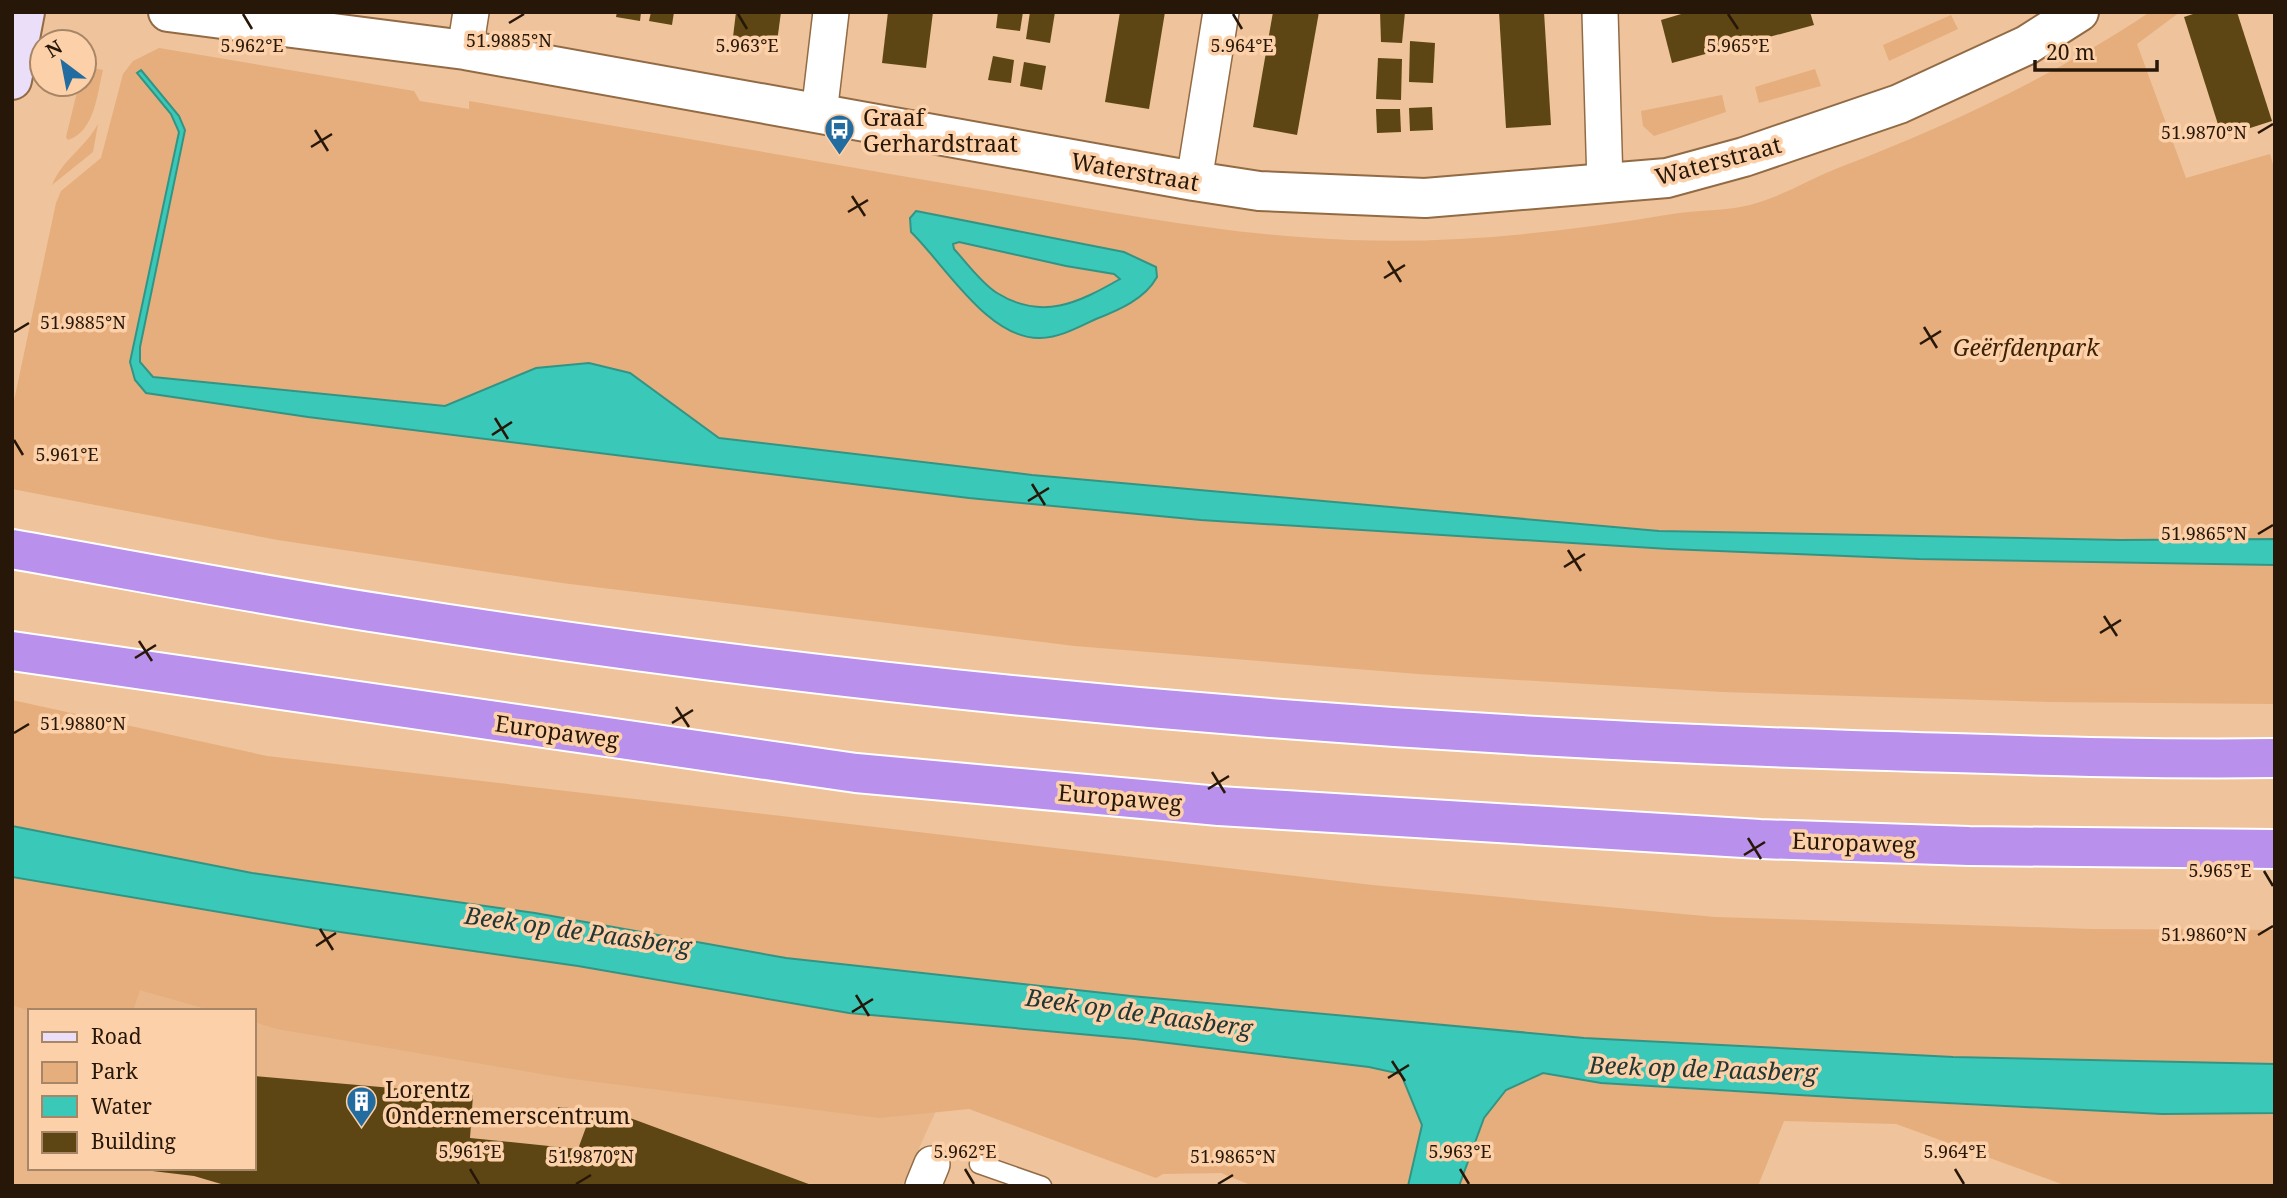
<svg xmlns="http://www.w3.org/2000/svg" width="2287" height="1198" viewBox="0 0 2287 1198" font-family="'Noto Serif',serif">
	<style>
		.built { fill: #e8b689; fill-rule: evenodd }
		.green { fill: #e5ae7c }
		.water { fill: #3ac9b9; stroke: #349484; stroke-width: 2; fill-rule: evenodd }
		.building { fill: #5d4614 }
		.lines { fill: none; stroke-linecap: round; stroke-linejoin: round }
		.service-casing { stroke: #926b45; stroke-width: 21 }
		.minor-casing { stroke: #926b45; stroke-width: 38 }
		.tertiary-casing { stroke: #926b45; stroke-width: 42 }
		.secondary-casing { stroke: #926b45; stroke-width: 42 }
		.motorway-casing { stroke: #fff; stroke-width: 42 }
		.service { stroke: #fff; stroke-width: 18 }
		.minor { stroke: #fff; stroke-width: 35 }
		.tertiary { stroke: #fff; stroke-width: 38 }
		.secondary { stroke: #eadef9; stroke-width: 38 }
		.motorway { stroke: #b990ec; stroke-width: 38 }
		.ticks { fill: none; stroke: #271708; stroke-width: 2.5 }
		.labels { text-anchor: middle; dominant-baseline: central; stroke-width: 7; stroke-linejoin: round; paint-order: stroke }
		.poi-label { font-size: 23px; fill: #271708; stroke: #fcd0a8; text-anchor: start }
		.street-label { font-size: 23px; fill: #271708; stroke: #fcd0a8 }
		.park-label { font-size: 23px; font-style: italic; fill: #3d2103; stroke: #fcd0a8 }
		.water-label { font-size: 24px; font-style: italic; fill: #203734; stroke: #fcd0a8 }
		.ticks-label { font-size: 18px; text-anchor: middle; fill: #271708; stroke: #fcd0a8; stroke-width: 7; stroke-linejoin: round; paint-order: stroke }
	</style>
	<rect width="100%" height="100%" fill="#efc39b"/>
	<path class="built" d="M12 868 939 1104 902 1186H12ZM30 1011H254V1168H30Z"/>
	<g class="green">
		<path d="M2150 12H2180L2137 44 2186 178 2270 154 2275 171V704L2050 702 1722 692 1418 674 1075 646 562 583 278 540 12 489V410L56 203 61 191 101 158 123 74 133 61 159 48 414 91 420 101 469 109V101C645 131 820 162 995 192 1112 212 1230 236 1350 240 1457 244 1566 232 1672 214 1697 210 1725 211 1750 205 1781 197 1808 180 1838 168 1948 126 2052 77 2150 12Z"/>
		<polygon points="1951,15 1958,29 1889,61 1883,45"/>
		<path d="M84 66 103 70C97 94 95 131 68 140L66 137 79 84H84Z"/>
		<polygon points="1815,69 1821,86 1759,103 1755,87"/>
		<polygon points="1722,95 1726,112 1654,136 1643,126 1641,111"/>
		<path d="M98 124 93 152 52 185C62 160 85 148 98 124Z"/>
		<polygon points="12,700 267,756 1372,885 1715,917 2091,929 2275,930 2275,1064 1953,1057 1584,1038 1131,996 786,958 535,913 252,873 12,826"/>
		<polygon points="12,877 319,929 578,966 849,1013 1135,1039 1369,1067 1401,1074 1422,1125 1408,1186 1253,1186 1221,1173 1163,1174 1156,1178 969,1109 879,1118 565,1078 277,1029 254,1022 254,1011 213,1011 140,990 133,1011 30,1011 12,1005"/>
		<path d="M1543 1073C1637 1089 1733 1091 1828 1097 1977 1106 2126 1115 2275 1113V1186H2067L1896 1124 1784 1121 1758 1186H1459L1484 1118 1506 1090Z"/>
	</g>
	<g class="water">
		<polygon points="141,70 179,116 185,130 140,347 140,362 153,377 445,406 536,368 589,363 630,373 719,438 1032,475 1659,531 2120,540 2275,539 2275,565 1919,559 1669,549 1201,520 969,498 688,464 308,417 146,393 135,380 130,362 179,132 171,114 137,73"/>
		<path d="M916 211 1124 252 1156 267 1157 277C1145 299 1119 310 1096 319 1079 327 1059 338 1040 338 988 339 945 265 911 232L910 218ZM959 242 1066 266 1114 274 1120 279C1078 303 1042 321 997 293 981 283 967 263 954 249L953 244Z"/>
		<polygon points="12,826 252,873 535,913 786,958 1131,996 1584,1038 1953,1057 2275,1064 2275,1113 2162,1114 1850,1098 1601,1083 1543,1073 1506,1090 1484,1118 1459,1186 1408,1186 1422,1125 1401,1074 1369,1067 1135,1039 849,1013 578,966 319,929 12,877"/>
	</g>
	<g class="building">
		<polygon points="617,12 641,12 640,21 616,17"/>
		<polygon points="651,12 674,12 672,25 649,21"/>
		<polygon points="736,12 781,12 777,42 733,37"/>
		<polygon points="888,12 933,12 926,68 882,63"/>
		<polygon points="998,12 1023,12 1020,31 996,28"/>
		<polygon points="1030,12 1055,12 1050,43 1026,39"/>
		<polygon points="1120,12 1165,12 1149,109 1105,102"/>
		<polygon points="1273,12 1319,12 1297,135 1253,127"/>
		<polygon points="1380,12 1405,12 1402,43 1381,42"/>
		<polygon points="1499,12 1544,12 1551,125 1506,128"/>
		<polygon points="1688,12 1810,12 1814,25 1672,63 1661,20"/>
		<polygon points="2199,12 2237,12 2272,121 2222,137 2184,17"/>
		<polygon points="1410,41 1435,43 1433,83 1409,82"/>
		<polygon points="993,56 1014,60 1011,83 988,80"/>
		<polygon points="1378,58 1402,59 1401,100 1376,99"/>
		<polygon points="1024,62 1046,66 1042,90 1020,86"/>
		<polygon points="1432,107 1433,130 1410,131 1409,108"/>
		<polygon points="1376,109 1400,109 1401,132 1377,133"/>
		<polygon points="254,1076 473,1095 470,1138 578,1149 592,1111 622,1115 814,1186 228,1186 194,1176 144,1170 254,1168"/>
		<polygon points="558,1107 571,1108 570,1120 557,1119"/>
	</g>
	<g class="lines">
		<defs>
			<polyline id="service" points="979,1164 1042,1186"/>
			<g id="minor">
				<polyline points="1600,12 1605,184"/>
				<polyline points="465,50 471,12"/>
				<polyline points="819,114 831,12"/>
				<polyline points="1194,181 1221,12"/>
				<polyline points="923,1186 932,1164"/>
			</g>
			<polyline id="tertiary" points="168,12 465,50 1194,181 1259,191 1425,198 1667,178 1744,157 1899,104 2027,45 2079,12"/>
			<polyline id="secondary" points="12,80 25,12"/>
			<g id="motorway">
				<path d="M12 549C136 571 260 595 384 614 869 691 1361 734 1852 750 1993 754 2134 760 2275 758"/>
				<polyline points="12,651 856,773 1219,806 1760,839 1969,846 2275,849"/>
			</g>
		</defs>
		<use href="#service" class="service-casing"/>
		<use href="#minor" class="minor-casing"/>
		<use href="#tertiary" class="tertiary-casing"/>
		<use href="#secondary" class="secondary-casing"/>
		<use href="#motorway" class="motorway-casing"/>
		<use href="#service" class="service"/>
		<use href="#minor" class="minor"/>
		<use href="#tertiary" class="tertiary"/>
		<use href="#secondary" class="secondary"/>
		<use href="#motorway" class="motorway"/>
	</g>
	<path class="ticks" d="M243 14 252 29M738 14 747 29M1233 14 1242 29M1728 14 1738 29M509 23 524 14M315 130 328 151M2258 133 2273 124M311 147 332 134M852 196 865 216M848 212 868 200M1388 261 1401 282M1384 278 1405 265M1924 327 1937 348M14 332 29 323M1920 344 1941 331M495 418 508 439M492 435 512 422M14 440 23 455M1032 484 1045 505M1028 501 1049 488M2258 534 2273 525M1568 550 1581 571M1564 567 1585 554M2104 616 2117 636M2100 633 2121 620M139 641 152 661M135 658 156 645M676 707 689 727M672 723 693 710M14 733 29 724M1212 772 1225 793M1208 789 1229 776M1748 838 1761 859M1744 855 1765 842M2264 871 2273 886M320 929 333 950M2258 935 2273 926M316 946 336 933M856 995 869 1016M852 1012 873 999M1392 1061 1405 1081M1388 1078 1409 1065M470 1169 479 1184M965 1169 974 1184M1460 1169 1469 1184M1955 1169 1964 1184M576 1184 591 1175M1218 1184 1233 1175"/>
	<defs>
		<symbol id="bus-pin" viewBox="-11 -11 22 30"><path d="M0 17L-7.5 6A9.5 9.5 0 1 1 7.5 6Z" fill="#236ca0" stroke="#fcd0a8"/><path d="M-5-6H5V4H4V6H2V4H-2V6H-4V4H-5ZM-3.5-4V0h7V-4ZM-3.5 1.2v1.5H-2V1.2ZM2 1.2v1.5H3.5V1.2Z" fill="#fff"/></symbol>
		<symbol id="building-pin" viewBox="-11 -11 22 30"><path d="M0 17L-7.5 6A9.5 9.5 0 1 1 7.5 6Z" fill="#236ca0" stroke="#fcd0a8"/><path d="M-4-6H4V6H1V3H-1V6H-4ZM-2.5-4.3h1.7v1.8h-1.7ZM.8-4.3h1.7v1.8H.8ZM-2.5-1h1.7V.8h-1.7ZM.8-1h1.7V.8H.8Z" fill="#fff"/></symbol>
	</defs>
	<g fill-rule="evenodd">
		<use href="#bus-pin" x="822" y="112" width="35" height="47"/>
		<use href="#building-pin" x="344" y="1084" width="35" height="47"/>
	</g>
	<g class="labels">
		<g class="poi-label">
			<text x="863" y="117">Graaf<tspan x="863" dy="26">Gerhardstraat</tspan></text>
			<text x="385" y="1089">Lorentz<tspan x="385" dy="26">Ondernemerscentrum</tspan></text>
		</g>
		<g class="street-label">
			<text transform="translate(1718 160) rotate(-15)">Waterstraat</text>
			<text transform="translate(1135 171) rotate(10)">Waterstraat</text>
			<text transform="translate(557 731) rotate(8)">Europaweg</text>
			<text transform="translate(1120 797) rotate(5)">Europaweg</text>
			<text transform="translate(1854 842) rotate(2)">Europaweg</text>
		</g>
		<g class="park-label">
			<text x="2026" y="347">Geërfdenpark</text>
		</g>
		<g class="water-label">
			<text transform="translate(578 930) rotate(8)">Beek op de Paasberg</text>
			<text transform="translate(1139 1012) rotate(8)">Beek op de Paasberg</text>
			<text transform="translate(1703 1068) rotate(2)">Beek op de Paasberg</text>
		</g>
	</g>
	<g class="ticks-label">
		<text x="509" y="47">51.9885°N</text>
		<text x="252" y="52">5.962°E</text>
		<text x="747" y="52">5.963°E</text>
		<text x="1242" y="52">5.964°E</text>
		<text x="1738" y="52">5.965°E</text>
		<text x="2204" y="139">51.9870°N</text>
		<text x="83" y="329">51.9885°N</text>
		<text x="67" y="461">5.961°E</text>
		<text x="2204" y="540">51.9865°N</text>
		<text x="83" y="730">51.9880°N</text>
		<text x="2220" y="877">5.965°E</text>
		<text x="2204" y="941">51.9860°N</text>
		<text x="470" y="1158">5.961°E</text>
		<text x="965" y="1158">5.962°E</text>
		<text x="1460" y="1158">5.963°E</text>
		<text x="1955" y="1158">5.964°E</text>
		<text x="591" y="1163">51.9870°N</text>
		<text x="1233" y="1163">51.9865°N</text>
	</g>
	<rect width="2287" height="1198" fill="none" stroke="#271708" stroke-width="28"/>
	<rect x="28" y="1009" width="228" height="161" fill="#fcd0a8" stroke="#a78668" stroke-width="2"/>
	<rect x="42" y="1032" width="35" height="10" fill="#eadef9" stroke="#a78668" stroke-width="2"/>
	<text x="91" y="1044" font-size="21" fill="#271708">Road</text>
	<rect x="42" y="1062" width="35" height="21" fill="#e5ae7c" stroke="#a78668" stroke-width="2"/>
	<text x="91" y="1079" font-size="21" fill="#271708">Park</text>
	<rect x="42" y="1096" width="35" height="21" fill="#3ac9b9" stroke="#a78668" stroke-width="2"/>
	<text x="91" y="1114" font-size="21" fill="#271708">Water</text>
	<rect x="42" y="1132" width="35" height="21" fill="#5d4614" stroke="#a78668" stroke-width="2"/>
	<text x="91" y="1149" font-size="21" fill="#271708">Building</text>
	<g transform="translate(63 63) rotate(328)"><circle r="33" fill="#fcd0a8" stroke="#a78668" stroke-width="2"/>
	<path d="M0-5L12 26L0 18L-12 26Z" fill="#236ca0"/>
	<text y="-10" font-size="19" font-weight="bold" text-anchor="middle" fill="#271708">N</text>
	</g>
	<path d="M2035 60v10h122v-10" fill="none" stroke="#271708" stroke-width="3.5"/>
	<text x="2046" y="60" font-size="21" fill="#271708" stroke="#fcd0a8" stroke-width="5" paint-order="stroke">20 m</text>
</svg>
